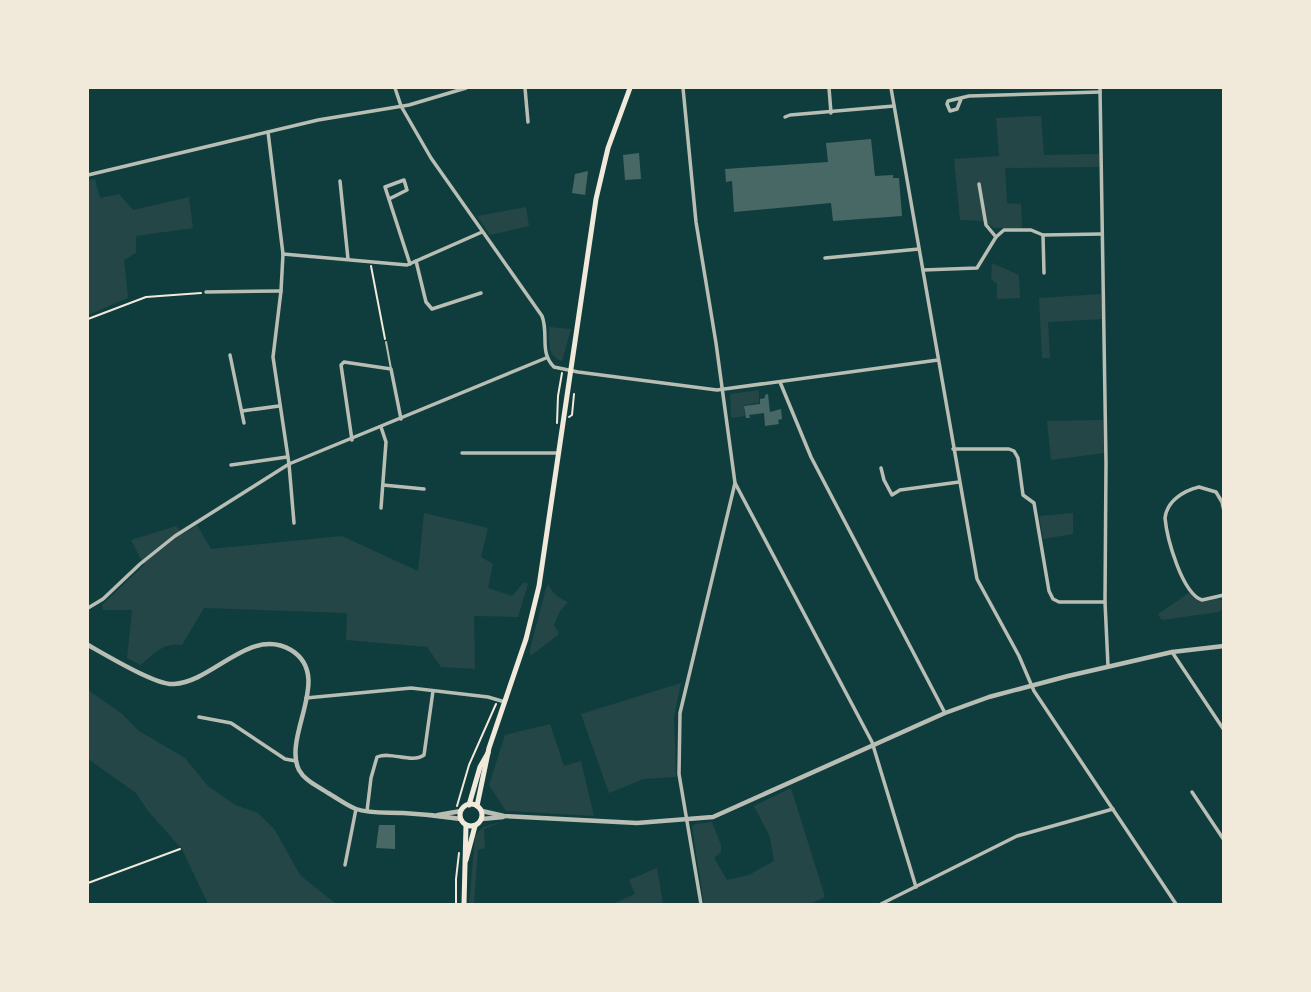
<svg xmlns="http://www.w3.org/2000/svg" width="1311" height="992" viewBox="0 0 1311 992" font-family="Jost,sans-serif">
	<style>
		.green { fill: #244646 }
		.building { fill: #486865 }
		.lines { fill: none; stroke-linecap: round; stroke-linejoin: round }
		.path { stroke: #f1e9da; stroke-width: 2 }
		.service { stroke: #b8beb3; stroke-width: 2 }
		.minor { stroke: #b8beb3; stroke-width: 3.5 }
		.tertiary { stroke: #b8beb3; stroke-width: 4.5 }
		.secondary { stroke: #f1e9da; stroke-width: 5 }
	</style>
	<rect width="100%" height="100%" fill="#0f3d3e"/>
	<g class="green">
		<polygon points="1041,116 1044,155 1099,154 1099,167 1005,168 1007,203 1021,204 1022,228 994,228 984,221 960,220 954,159 999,156 996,118"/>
		<polygon points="95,179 100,198 119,194 133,210 189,197 193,228 136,236 136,253 124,260 128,298 88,315 88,181"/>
		<polygon points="526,207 529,226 490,235 477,216"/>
		<polygon points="992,263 1019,275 1020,298 997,299 997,284 991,279"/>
		<polygon points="1101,294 1102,319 1048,322 1050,358 1042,358 1039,298"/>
		<path d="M549 327 571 329 562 361C547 357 549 341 549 327Z"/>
		<polygon points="759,390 759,403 744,405 745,416 731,418 730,394"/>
		<polygon points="1103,420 1104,453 1051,460 1047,421"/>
		<path d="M424 513 488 528 481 557 493 564 488 588 512 596 524 582 528 584 518 617 474 616 475 669 441 667 427 647 346 640 347 613 204 608 182 645C164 642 154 653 141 665L127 658 132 610H103L102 605 144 565 131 540 176 526 183 534 197 525 211 549 342 536 418 571Z"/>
		<polygon points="1073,513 1073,534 1043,539 1039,516"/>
		<path d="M549 584C551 594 560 598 568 602L560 611 554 625 559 634 532 655 529 653 546 588Z"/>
		<polygon points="1189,593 1200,602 1217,598 1222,601 1223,609 1219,612 1162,620 1158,614"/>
		<polygon points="681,683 674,717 676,777 644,779 609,793 581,714"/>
		<polygon points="88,690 122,714 139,731 185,758 208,786 235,805 258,813 275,830 300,875 336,904 208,904 182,849 148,811 136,793 88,759"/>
		<polygon points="550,724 564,766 581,761 594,816 506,811 489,785 505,735"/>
		<polygon points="791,788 825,897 810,904 704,904 692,827 695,824 712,822 721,845 721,852 714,858 727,880 749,875 774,861 770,837 754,806"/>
		<polygon points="501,822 484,829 485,848 478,850 474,904 469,904 475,836 483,827"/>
		<polygon points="657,868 663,904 612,904 635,894 629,880"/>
	</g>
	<g class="building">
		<polygon points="871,139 875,176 893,175 893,178 899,178 902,216 833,221 831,203 734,212 732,181 726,182 725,169 828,162 826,143"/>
		<polygon points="639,153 641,179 625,180 623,155"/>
		<polygon points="588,171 585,195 572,193 575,174"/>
		<polygon points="768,394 770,412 781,409 782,419 778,420 779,424 765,426 764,413 749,415 750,418 746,418 744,406 760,404 760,399 765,398 765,395"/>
		<polygon points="379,825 395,825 395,849 376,848"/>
	</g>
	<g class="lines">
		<g class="path">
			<polyline points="371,266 385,339"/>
			<polyline points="88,319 146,297 201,293"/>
			<polyline points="569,417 572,415 574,394"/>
			<polyline points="557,423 558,396 562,373"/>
			<polyline points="457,806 469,765 496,704"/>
			<polyline points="88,883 180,849"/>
			<polyline points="456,904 456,879 459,853"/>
		</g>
		<polyline class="service" points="386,342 391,369"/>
		<g class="minor">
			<path d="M395 88 401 106 431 158 542 316C549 334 539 352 554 367L578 372 717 390 938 360"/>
			<polyline points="525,88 528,122"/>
			<polyline points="683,88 696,222 716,343 735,483 680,713 679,774 701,904"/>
			<polyline points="829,88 831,113"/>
			<polyline points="891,88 977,579 1019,656 1034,691 1176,904"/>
			<polyline points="1100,88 1106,462 1105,602 1108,666"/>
			<polyline points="961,99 957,109 950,111 947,104 948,101 969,96 1100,92"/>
			<polyline points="785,117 790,115 894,106"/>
			<polyline points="268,132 283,254 281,291 273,357 289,464 294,523"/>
			<polyline points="88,175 318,120 409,105 466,88"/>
			<polyline points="340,181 348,259"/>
			<polyline points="979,184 986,225 996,237"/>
			<polyline points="389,199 407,190 404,180 385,187 410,264"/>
			<polyline points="1043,235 1044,273"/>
			<polyline points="283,254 407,265 482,232"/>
			<polyline points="825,258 919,249"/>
			<polyline points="416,261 426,302 432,309 481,293"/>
			<polyline points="923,270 977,268 996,237 1004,230 1031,230 1043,235 1101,234"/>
			<polyline points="206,292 281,291"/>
			<polyline points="230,355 244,423"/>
			<polyline points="780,382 811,457 945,713"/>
			<polyline points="242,411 279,406"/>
			<polyline points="352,440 341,365 344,362 391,369 401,419"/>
			<polyline points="953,449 1009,449 1014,451 1018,458 1023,495 1034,503 1049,591 1053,599 1059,602 1105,602"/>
			<polyline points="462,453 558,453"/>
			<polyline points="231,465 287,457"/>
			<polyline points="881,468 884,480 892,495 900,490 959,482"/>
			<polyline points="735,483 872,742 916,887"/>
			<polyline points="383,485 424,489"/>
			<polyline points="381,508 386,442 381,427"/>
			<path d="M1224 511 1222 502 1216 492 1199 487C1183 491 1167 501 1165 518 1167 539 1182 593 1202 600L1224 595"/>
			<polyline points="88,608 103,599 140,564 175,536 289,464 546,358"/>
			<polyline points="1172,652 1224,730"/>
			<polyline points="306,698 411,688 488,697 505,702"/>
			<polyline points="199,717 231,723 285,759 296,761"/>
			<polyline points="1192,792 1224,840"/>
			<path d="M367 811 371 778 377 757C392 751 411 764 424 755L433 691"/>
			<polyline points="345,865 356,809"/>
			<polyline points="881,904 1017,836 1113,809"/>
		</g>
		<g class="tertiary">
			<path d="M88 645C106 655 157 686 174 684 213 682 250 626 291 650 334 676 282 736 299 770 305 781 318 786 328 793 337 798 346 805 356 809 370 814 388 812 403 813 423 814 442 816 461 819"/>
			<polyline points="482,811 504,816 637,823 713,817 945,713 989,697 1068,676 1172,652 1224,646"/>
			<polyline points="438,815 461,811"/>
			<polyline points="482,819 503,817"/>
		</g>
		<g class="secondary">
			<circle cx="471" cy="815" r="11"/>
			<polyline points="469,805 480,767 488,753"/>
			<polyline points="477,806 489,748 526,639 539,586 596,199 608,148 630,88"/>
			<polyline points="466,860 475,826"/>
			<polyline points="464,904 466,825"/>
		</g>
	</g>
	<rect width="1311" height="992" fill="none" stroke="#f1e9da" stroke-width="178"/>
</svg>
